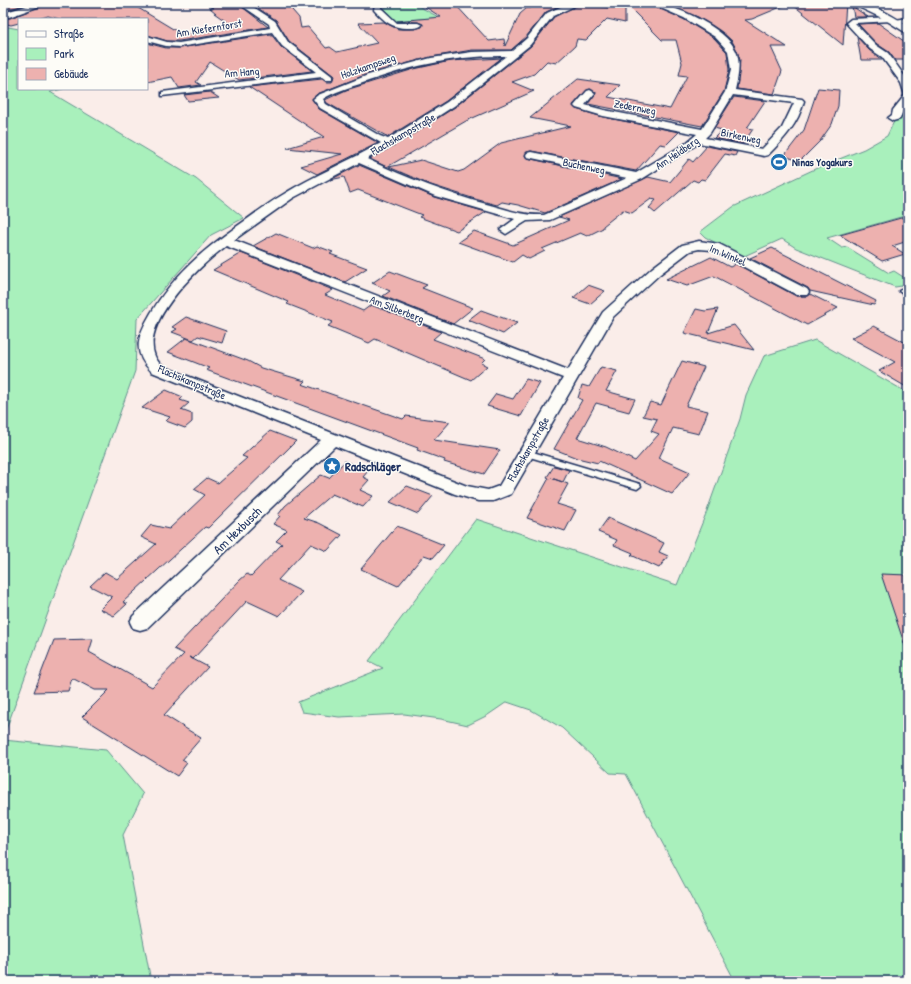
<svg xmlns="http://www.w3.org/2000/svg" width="911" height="984" viewBox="0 0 911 984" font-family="'Patrick Hand',sans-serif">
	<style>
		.green { fill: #a9f0bc; stroke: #62908d }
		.building { fill: #edb1af; stroke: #1b2f5e }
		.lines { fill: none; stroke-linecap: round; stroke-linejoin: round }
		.lane-casing { stroke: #1b2f5e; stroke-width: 3 }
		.street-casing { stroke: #1b2f5e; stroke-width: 3 }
		.secondary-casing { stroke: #1b2f5e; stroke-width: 3 }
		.lane { fill: #fdfcf7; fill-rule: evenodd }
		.street { fill: #fdfcf7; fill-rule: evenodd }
		.secondary { fill: #fdfcf7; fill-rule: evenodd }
		.labels { text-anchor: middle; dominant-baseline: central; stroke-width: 3; stroke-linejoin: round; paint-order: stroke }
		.far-street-label { font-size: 11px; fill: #1b2f5e; stroke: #fdfcf7 }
		.far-poi-label { font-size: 11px; font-weight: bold; fill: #1b2f5e; stroke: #fdfcf7; text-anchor: start }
		.poi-label { font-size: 13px; font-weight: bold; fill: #1b2f5e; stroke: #fdfcf7; text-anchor: start }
		.street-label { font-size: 13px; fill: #1b2f5e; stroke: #fdfcf7 }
	</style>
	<rect width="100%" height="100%" fill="#faede9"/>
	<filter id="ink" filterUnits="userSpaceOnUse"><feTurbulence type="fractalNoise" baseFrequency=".025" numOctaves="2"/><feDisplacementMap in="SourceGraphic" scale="8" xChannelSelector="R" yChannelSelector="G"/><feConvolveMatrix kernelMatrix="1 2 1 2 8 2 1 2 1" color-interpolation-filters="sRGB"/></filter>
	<g filter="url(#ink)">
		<g class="green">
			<polygon points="403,3 413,3 440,18 402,20 404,24 398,23 383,8"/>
			<polygon points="3,26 19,29 19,89 63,89 50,92 196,179 244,218 211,235 137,319 135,371 3,738"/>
			<polygon points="908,98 908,208 906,209 908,211 908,215 827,238 842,248 847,247 889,273 894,271 908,280 908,285 895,287 796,248 782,239 742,257 705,237 700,232 733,207 817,168 864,149 887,136 900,109"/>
			<polygon points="815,340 908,393 908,981 735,981 626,774 610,773 562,728 531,710 507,702 488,715 468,725 441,719 404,714 339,717 302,712 298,702 383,668 369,661 476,519 677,585 707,511 740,419 746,395 764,356"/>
			<polygon points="3,740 106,750 143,794 123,835 151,981 3,981"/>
		</g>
		<g class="building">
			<polygon points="3,3 31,3 3,11"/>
			<polygon points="49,3 130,3 183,35 234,27 214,13 216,13 210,8 214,8 206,3 237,3 268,27 179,41 167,41 147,35 147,19 60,19 48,16 38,19 19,19 19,23 11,25 3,23 3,18 10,18"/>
			<polygon points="250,3 286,3 299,18 301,28 308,27 326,48 330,47 337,52 377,43 358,23 384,22 398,29 415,29 422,27 423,24 418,22 397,21 441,17 419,3 454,3 489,41 504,39 505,46 520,14 527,8 531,8 535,4 565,3 546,12 526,37 511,50 472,50 431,57 368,74 317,94 312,99 319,109 378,143 317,174 301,166 342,154 287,148 324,137 249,87 322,79 326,82 332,82 334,76 289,41 276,20"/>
			<polygon points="582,3 609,8 610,3 648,3 683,19 714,38 727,52 729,70 724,91 702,126 588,104 596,93 591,89 587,90 573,105 576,109 603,117 679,132 666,145 660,144 636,171 531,151 527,152 525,156 527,158 622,179 545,213 518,205 502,202 497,205 475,199 428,184 389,167 421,160 458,172 464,170 501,143 571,126 530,118 578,79 620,85 608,97 670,109 687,76 679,75 682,63 676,40 662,40 625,3 625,23 607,19 586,40 577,39 575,46 556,63 547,61 534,74 512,82 534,91 466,121 387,167 370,159 407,138 455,107 531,46 554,17"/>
			<polygon points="661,3 788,4 752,19 745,20 787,47 771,47 782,71 774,94 737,89 740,60 737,51 732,41 723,33 698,17"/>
			<polygon points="823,3 846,3 843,45 793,5"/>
			<polygon points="852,6 868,17 854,17"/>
			<polygon points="878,23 908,44 908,60 895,60 889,52 877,44 858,24"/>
			<polygon points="271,34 281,47 312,71 239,80 210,62 196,82 201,85 179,88 172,77 147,82 147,43 166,48 179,48"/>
			<polygon points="857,37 869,50 882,60 861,60"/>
			<polygon points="502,58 446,101 388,137 327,103 325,100 346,90 414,69 450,61"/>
			<polygon points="818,88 839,90 838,106 832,124 820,141 800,161 784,156 804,130"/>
			<polygon points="210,92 219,98 188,101 184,95"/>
			<polygon points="734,97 765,101 747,128 753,129 743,144 714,138 722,130 714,128"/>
			<polygon points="707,146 737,152 735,156 725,154 705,180 701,179 698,182 693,180 655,213 649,208 656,200 651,199 632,213 623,210 603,226 603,228 587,236 580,233 542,249 545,251 529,259 522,255 513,262 458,242 474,231 513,245 569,220 559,217 648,177 670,182 689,159 693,162"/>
			<polygon points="359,165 434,197 486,212 457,231 419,217 422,215 358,190 350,193 344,177 330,180"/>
			<polygon points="908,216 908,241 892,246 905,254 882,261 840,235"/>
			<polygon points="276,233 313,248 317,246 333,252 330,254 367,268 345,282 253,246"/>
			<polygon points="772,248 876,301 874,305 810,291 808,288 750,258"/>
			<polygon points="241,253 333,290 325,295 363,311 371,305 441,332 433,339 485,359 481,363 487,366 471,380 375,339 369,343 328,326 333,322 287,304 289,302 213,270"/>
			<polygon points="711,257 730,267 736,264 796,296 807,296 810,294 838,308 807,325 714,276 687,286 666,279"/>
			<polygon points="390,271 427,285 422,288 473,308 453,324 383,296 390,291 372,283"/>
			<polygon points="588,285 605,291 590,304 573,298"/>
			<polygon points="696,309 705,311 718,309 708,333 734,325 754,350 684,333"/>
			<polygon points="481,310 517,323 503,334 468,320"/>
			<polygon points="186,317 226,331 222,343 198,336 193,340 172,332 177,329 172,327"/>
			<polygon points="874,326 908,344 908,388 879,371 895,362 851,338"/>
			<polygon points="186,338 248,361 261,368 305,381 302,384 403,419 406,416 450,422 434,440 500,450 484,474 444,462 445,460 417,450 418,448 206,370 209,368 168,352"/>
			<polygon points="682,361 704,367 686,406 708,411 699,434 673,428 659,458 690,472 672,494 599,461 598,463 577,458 554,449 582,400 578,398 582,385 589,387 601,367 617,371 606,391 635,399 629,412 596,403 577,438 606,447 635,461 659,434 651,431 657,419 643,416 650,402 661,405"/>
			<polygon points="526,379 540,383 521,416 487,406 496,394 513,399"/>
			<polygon points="166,390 183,397 180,400 189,403 181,410 192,414 192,422 185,428 166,421 170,417 142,408"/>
			<polygon points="270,431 296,441 208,528 205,527 123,602 127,604 114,616 100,609 112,597 90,586 105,572 117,579 156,544 141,537 151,525 169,529 205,495 194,489 207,478 218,483 247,458 242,456"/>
			<polygon points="345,461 368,471 363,477 369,480 360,490 373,496 363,507 332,494 304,518 319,523 342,535 327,551 311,544 278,580 302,592 279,616 247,601 193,659 189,657 208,667 164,715 201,738 182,760 187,763 177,776 82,717 109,690 95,690 72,678 68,691 34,692 54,640 93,639 89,652 152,687 184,654 174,649 240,580 247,574 251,576 282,544 276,541 287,530 273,524 280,516 278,515 285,506 321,475 329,478"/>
			<polygon points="554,466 569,470 563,482 551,478 568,484 557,504 576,510 565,531 527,518 549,478 547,477"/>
			<polygon points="407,486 433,496 418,514 390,502"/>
			<polygon points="608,518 664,543 659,552 668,556 659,568 631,555 633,553 614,545 617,540 598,532"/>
			<polygon points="397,526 444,545 433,558 424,555 398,586 361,569"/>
			<polygon points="881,574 908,575 908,646 905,646"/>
		</g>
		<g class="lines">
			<defs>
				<g id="lane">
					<polygon points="908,286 908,291 907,291 908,298 899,291"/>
					<polygon points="526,450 640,484 641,486 637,489 523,455 522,453 523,451"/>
				</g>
				<g id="street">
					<polygon points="36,3 48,3 9,17 3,16 3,13"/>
					<polygon points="238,3 247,3 275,21 288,42 332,76 332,80 326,80 322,77 162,96 162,92 316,72 282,46 272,32 179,47 166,46 147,41 147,36 167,42 179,43 270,28 269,24"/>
					<path d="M375 3H381V8L397 23H418L422 25C419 28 414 28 410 28 393 29 385 22 374 10Z"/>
					<path d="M569 3H581L553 16 530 45 454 106 406 137 367 159C407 178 448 194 490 205 508 210 525 216 544 215L627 178 527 157 526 155 527 153 531 152 636 173 685 144 697 134 603 116 576 108 574 106 587 91 590 90 595 93 585 105 604 110 702 129 725 92 731 70 728 51 715 37 684 18 649 3C672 3 727 28 736 51 741 63 738 77 735 90L802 99 804 101C798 124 784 139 768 155L764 156 699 143 642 179 550 220 527 221 506 234 500 230 515 219 435 196 359 163 293 198 234 240 568 370 603 312 652 268 682 245 699 241 719 244 807 289 809 292 807 295H797L712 250 699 249 690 251 660 274 613 317 511 494 493 501H478L455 494 335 446 147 628 140 630 133 628 130 622 133 616 321 440 152 372C131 352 138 335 151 313 173 276 202 251 236 227 252 216 267 204 284 194 315 175 349 161 381 143L320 108 313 99 318 95 368 75 431 58 472 52 512 51 527 38 547 13ZM506 56 447 102 388 139 380 136 326 104 323 99C334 92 347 88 360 84 407 67 455 55 506 56ZM733 95 794 103 782 128 762 149 705 138 710 133ZM226 246 563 378 499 486 488 490 467 486 162 366C127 333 200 265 226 246Z"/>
					<polygon points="892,17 895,20 908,18 908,22 895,24 892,21 855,23 876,45 888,53 908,81 908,103 903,110 900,119 893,121 888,118 892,115 893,110 905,95 901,83 882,57 870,49 846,23 851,19"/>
				</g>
				<path id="secondary" d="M850 3C872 3 890 14 908 26V34L884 19Z"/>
			</defs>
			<use href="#lane" class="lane-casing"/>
			<use href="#street" class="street-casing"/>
			<use href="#secondary" class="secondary-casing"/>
			<use href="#lane" class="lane"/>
			<use href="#street" class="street"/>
			<use href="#secondary" class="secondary"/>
		</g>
	</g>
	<defs>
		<symbol id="stadium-disc" viewBox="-11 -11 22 22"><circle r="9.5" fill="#1f6fb2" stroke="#fdfcf7"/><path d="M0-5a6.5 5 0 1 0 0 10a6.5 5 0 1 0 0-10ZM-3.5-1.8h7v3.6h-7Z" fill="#fff"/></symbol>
		<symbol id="sight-disc" viewBox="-11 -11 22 22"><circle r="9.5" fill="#1f6fb2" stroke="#fdfcf7"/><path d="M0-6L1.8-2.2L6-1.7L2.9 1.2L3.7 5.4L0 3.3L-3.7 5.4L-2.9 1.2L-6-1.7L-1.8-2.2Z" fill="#fff"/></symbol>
	</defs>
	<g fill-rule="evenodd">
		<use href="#stadium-disc" x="769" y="152" width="20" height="20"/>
		<use href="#sight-disc" x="322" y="456" width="20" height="20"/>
	</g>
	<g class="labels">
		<g class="far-street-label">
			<text transform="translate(209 28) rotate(-9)">Am Kiefernforst</text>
			<text transform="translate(368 66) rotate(-19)">Holzkampsweg</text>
			<text transform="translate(242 72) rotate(-5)">Am Hang</text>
			<text transform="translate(635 107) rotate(11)">Zedernweg</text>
			<text transform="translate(403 134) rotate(-30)">Flachskampstraße</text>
			<text transform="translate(741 136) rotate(12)">Birkenweg</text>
			<text transform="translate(677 153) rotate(-34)">Am Heidberg</text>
			<text transform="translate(584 166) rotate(12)">Buchenweg</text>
			<text transform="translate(728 255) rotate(23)">Im Winkel</text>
			<text transform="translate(397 309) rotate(21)">Am Silberberg</text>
			<text transform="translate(192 382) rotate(23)">Flachskampstraße</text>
			<text transform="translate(528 449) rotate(-60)">Flachskampstraße</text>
		</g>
		<g class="far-poi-label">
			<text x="792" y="162">Ninas Yogakurs</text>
		</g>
		<g class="poi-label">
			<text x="345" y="466">Radschläger</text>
		</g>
		<g class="street-label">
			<text transform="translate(237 530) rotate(-44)">Am Hexbusch</text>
		</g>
	</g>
	<rect width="911" height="984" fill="none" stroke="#fdfcf7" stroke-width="16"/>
	<rect x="8" y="8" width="895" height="968" fill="none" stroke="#1b2f5e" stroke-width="1.5" filter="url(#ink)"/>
	<rect x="18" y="18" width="130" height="72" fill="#fdfcf7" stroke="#a3aaba"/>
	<rect x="26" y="31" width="20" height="6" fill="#fdfcf7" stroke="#a3aaba"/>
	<text x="54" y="38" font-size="12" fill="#1b2f5e">Straße</text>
	<rect x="26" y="48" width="20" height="12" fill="#a9f0bc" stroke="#a3aaba"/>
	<text x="54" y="58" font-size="12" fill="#1b2f5e">Park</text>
	<rect x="26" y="68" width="20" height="12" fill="#edb1af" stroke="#a3aaba"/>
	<text x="54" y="78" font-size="12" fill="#1b2f5e">Gebäude</text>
</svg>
